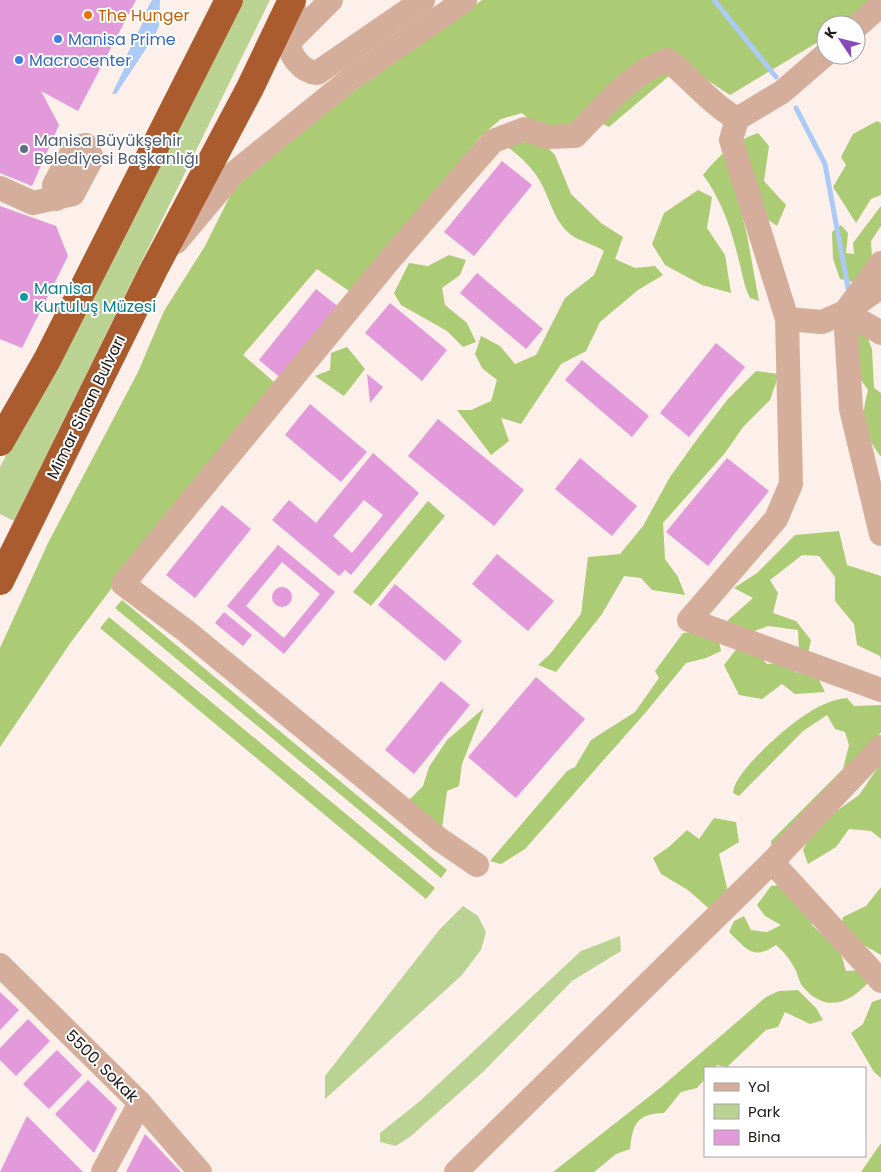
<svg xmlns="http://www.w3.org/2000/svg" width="881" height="1172" viewBox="0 0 881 1172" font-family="Poppins,sans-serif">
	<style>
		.green { fill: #bad392 }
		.forest { fill: #abcb75 }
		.water { fill: #abcaf6 }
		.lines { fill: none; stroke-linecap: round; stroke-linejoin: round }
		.stream { stroke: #abcaf6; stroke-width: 5 }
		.building { fill: #e29ada; fill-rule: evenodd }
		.minor { stroke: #d4ae9a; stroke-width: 24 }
		.highway { stroke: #aa5c2e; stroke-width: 28 }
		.food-dot { fill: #e8710a; stroke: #fff; stroke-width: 2 }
		.shop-dot { fill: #3f7fe0; stroke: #fff; stroke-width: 2 }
		.service-dot { fill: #5c6f8a; stroke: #fff; stroke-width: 2 }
		.culture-dot { fill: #0f9aa8; stroke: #fff; stroke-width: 2 }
		.labels { text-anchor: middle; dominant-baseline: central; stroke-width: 4; stroke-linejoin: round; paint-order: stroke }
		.food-label { font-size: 16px; fill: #c56008; stroke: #fff; text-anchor: start }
		.shop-label { font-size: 16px; fill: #366cbe; stroke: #fff; text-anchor: start }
		.service-label { font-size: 16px; fill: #4e5e75; stroke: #fff; text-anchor: start }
		.culture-label { font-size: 16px; fill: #0d838f; stroke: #fff; text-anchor: start }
		.street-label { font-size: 16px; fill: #1f1a18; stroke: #fff }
	</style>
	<rect width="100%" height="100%" fill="#fdefe9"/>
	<g class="green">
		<polygon points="243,0 270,0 14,521 0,514 0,467"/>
		<polygon points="463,906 478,916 486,932 481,950 461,976 325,1099 325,1076 440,929"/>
		<polygon points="620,936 621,951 572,981 484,1071 411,1136 396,1146 380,1142 380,1133 420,1101 581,951"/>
	</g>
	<g class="forest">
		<polygon points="482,0 874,0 841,25 826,25 826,36 818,42 730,95 683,64 609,127 589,117 560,144 522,113 501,119 481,136 352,293 317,269 243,355 274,382 148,540 71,642 0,747 0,648 48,543 138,372 164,311 205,246 234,188 350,94"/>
		<polygon points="877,121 881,123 881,195 871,199 856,223 833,187 846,165 841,157 853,134"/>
		<path d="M758 133 769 146 764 181 786 205 777 226 738 198 747 235 759 301 750 298C743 284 742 271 738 257 731 228 721 199 703 175 719 155 734 141 758 133Z"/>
		<path d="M540 140 555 155 571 194 601 223 623 237 615 259 635 268 655 266 663 275 638 290 600 322 586 351 561 364 521 424 501 418 509 441 491 455 457 410H471L491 401 497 380 482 368 475 354 481 336 500 346 515 364 536 355 565 298 594 275 604 251C594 244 578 241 570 234 552 219 550 196 538 178 530 165 517 154 505 145Z"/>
		<polygon points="698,190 712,197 707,228 725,255 731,293 702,285 665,265 652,244 664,213"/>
		<polygon points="881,206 881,226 871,241 872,258 853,282 840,279 833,259 832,232 841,225 848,233 846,253 854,254 853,243"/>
		<polygon points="449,255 466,260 460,275 442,288 445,305 467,323 476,342 463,347 447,331 401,305 394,293 409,263 428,266"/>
		<path d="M861 321 872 349 874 388 881 393V457C862 430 860 422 868 390L848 361Z"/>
		<polygon points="347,347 365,369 344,396 315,376 330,370 331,353"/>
		<polygon points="756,371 779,374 770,400 743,427 725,453 663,523 665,559 678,577 685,595 652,590 641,578 624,576 602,614 556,672 538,665 550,654 581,614 588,557 620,554 643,526 670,477 698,438 728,399"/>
		<polygon points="428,501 445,516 371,606 353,592"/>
		<polygon points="839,531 847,565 881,576 881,660 880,656 857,645 854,624 835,601 835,577 819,556 802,555 770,580 778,593 773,613 796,621 811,640 807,658 799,653 798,630 768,626 746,634 727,621 753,598 734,588 757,573 795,535"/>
		<polygon points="122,600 447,870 441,878 115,608"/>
		<polygon points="109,617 435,888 426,899 100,628"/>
		<polygon points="702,631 718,636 721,651 706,658 686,663 646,712 525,849 501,864 490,861 567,771 575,767 591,740 635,712 659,678 655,671 683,633"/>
		<polygon points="738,647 753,649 767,664 786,662 796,672 818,678 825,692 795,694 782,684 762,699 739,695 724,665"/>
		<path d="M847 698 854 706 881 705V732L860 759 772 850 771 841 843 769 849 745 845 732 835 729 827 715 803 731 739 796 733 793C733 773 787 726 805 715 817 707 832 699 847 698Z"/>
		<polygon points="484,708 462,764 459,786 447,791 442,829 408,801 423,786 429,767 447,740"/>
		<polygon points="881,763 881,839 871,831 849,829 836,847 808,864 803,850 814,827 859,795"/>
		<polygon points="714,818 736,822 739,842 719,854 729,896 714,913 688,890 661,874 653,858 670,846 687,830 699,839"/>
		<path d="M781 885 804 907 813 926 840 950 846 971 861 970 868 983C847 1005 825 1012 803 987 799 982 798 974 795 969 790 959 784 952 776 945 752 961 747 949 729 932L734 921 744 916 751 930 767 932 781 925 765 916 757 905 771 886Z"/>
		<polygon points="881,887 881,955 857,941 842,925 843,917 866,906"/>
		<path d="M798 990 816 1008 823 1020 810 1024 785 1012 778 1027 766 1030 727 1067 717 1065 714 1068H705V1079L697 1088 681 1092 664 1113C636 1114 633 1124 630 1149L616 1154 594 1172H553L660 1088 766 997 779 991Z"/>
		<polygon points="881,999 881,1078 874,1072 851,1033 863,1024 872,1002"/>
		<polygon points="881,1143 881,1172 861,1172"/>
	</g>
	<polygon class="water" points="152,0 160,0 159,26 155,35 116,94 112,94 125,67 122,65 147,14 145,13"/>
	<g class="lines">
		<g class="stream">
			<polyline points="714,0 776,77"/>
			<polyline points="796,108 825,164 848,288"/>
		</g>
	</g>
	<g class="building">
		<polygon points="0,0 136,0 78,111 41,91 59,125 32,186 0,173"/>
		<polygon points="502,161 532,185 474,256 444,232"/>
		<polygon points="0,206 56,226 68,256 22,348 0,339"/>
		<polygon points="477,273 543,329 526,349 460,293"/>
		<polygon points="316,289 340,308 282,379 259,360"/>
		<polygon points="390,303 447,350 422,381 365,333"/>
		<polygon points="716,343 745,367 689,437 660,413"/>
		<polygon points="582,360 649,416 632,437 565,380"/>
		<polygon points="367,374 383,387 370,403"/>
		<polygon points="310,404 367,452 341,482 285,435"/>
		<polygon points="438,419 524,490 494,526 408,456"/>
		<path d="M373 453 419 493 351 575 345 570 339 576 272 520 289 500 316 523ZM364 500 383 515 352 553 333 536Z"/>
		<polygon points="580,458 637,506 612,536 555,489"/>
		<polygon points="727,458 769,491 708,566 666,532"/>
		<polygon points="222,505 251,529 195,598 166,575"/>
		<path d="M278 545 335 592 284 654 227 606ZM282 562 320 594 284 638 246 606Z"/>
		<polygon points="497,554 554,601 528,631 472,584"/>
		<polygon points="395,584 462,641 445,661 378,605"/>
		<circle cx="282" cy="597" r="10"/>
		<polygon points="224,612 252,635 243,646 215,623"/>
		<polygon points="536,677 585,719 516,798 468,757"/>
		<polygon points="441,681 470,705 414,774 385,750"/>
		<polygon points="0,992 19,1010 0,1030"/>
		<polygon points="28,1019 50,1041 16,1076 0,1060 0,1048"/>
		<polygon points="57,1050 82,1075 49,1109 23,1084"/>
		<polygon points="88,1080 117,1108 94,1153 55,1114"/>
		<polygon points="27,1116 83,1172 0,1172"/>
		<polygon points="145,1134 181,1172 126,1172"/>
	</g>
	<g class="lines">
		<g class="minor">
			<path d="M294 7C292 18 289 29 289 39 288 55 302 72 317 73L423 0"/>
			<polyline points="856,27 881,5"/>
			<polyline points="286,45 331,0"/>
			<polyline points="826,54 782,92 737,119 731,140 787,319 791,484 776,519 689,620 881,690"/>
			<polyline points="0,188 33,203 73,194 92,158 86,145 74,148 54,185 56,199"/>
			<polyline points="176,242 234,173 349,80 465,0"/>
			<polyline points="881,287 845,312 851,409 881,534"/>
			<polyline points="845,312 881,333"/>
			<polyline points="787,319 822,322 845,312 881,263"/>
			<polyline points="772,862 881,981"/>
			<path d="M477 865 439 839 186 631 123 584 392 257 493 141 525 129 547 137 575 136C602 109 631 72 668 60 692 80 711 104 737 119"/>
			<polyline points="0,965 140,1103 200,1172"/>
			<polyline points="103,1172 140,1103"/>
			<polyline points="456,1172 772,862 881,747"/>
		</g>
		<g class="highway">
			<polyline points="0,442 47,360 229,0"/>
			<polyline points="0,581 153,271 250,88 292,0"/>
		</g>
	</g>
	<circle class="food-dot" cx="88" cy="15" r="5"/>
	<g class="shop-dot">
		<circle cx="58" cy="39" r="5"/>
		<circle cx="19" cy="60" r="5"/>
	</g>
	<circle class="service-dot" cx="24" cy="149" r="5"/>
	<circle class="culture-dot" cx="24" cy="297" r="5"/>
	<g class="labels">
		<g class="food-label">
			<text x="98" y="15">The Hunger</text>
		</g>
		<g class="shop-label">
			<text x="68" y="39">Manisa Prime</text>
			<text x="29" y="60">Macrocenter</text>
		</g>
		<g class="service-label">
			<text x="34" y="140">Manisa Büyükşehir<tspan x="34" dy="18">Belediyesi Başkanlığı</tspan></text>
		</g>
		<g class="culture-label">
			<text x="34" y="288">Manisa<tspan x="34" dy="18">Kurtuluş Müzesi</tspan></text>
		</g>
		<g class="street-label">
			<text transform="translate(86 407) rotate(-64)">Mimar Sinan Bulvarı</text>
			<text transform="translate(102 1066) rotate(45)">5500. Sokak</text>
		</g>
	</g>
	<rect x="704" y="1067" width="162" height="90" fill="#ffffff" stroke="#a5a3a3"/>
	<rect x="714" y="1083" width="25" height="8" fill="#d4ae9a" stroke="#a5a3a3"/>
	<text x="748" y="1092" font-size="15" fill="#1f1a18">Yol</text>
	<rect x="714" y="1104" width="25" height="15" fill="#bad392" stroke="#a5a3a3"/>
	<text x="748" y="1117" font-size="15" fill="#1f1a18">Park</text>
	<rect x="714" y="1130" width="25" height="15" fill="#e29ada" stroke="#a5a3a3"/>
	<text x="748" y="1142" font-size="15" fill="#1f1a18">Bina</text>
	<g transform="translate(841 40) rotate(305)"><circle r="24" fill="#ffffff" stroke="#a5a3a3"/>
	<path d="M0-4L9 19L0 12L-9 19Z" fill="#8948bc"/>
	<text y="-8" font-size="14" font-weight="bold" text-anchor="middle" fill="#1f1a18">K</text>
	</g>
</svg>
